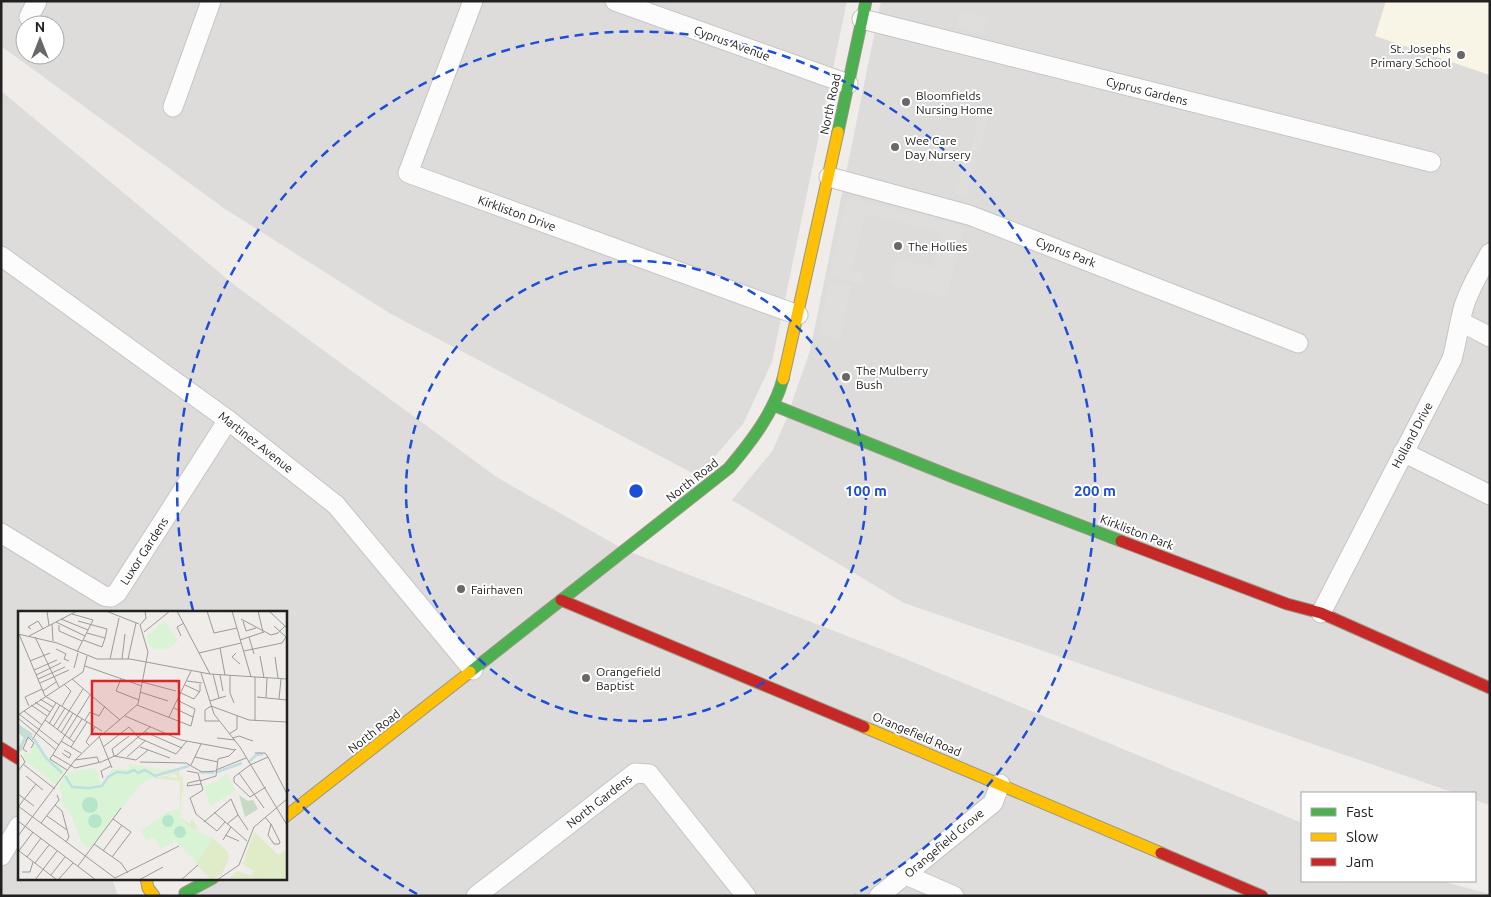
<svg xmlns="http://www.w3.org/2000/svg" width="1491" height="897" viewBox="0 0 1491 897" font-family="Ubuntu,sans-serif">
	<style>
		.residential { fill: #dedcdb; fill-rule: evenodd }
		.education { fill: #f8f4e6 }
		.parking { fill: #dfdedd }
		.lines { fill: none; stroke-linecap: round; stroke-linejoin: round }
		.street-casing { stroke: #c6c5c4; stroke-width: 21 }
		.fast-casing { stroke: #9a9880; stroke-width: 13 }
		.slow-casing { stroke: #9a9880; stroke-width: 13 }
		.jam-casing { stroke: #9a9880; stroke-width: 13 }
		.street { stroke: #fdfcfc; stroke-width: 19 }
		.fast { stroke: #4caf50; stroke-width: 11 }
		.slow { stroke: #ffc107; stroke-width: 11 }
		.jam { stroke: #c62828; stroke-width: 11 }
		.ring { fill: none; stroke: #1d4ed8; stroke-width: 2.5; stroke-dasharray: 9 6 }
		.poi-dot { fill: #696867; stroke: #fff; stroke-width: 2 }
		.labels { text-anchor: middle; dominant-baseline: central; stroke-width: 4; stroke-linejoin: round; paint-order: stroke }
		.street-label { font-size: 12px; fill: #212121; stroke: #fff }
		.poi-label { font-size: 12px; fill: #212121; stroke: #fff; text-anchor: start }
		.inset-river { fill: none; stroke: #bddfe2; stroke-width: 2.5 }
		.inset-road { fill: none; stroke: #9d9b99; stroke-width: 1 }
		.view { fill: #d62828; fill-opacity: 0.15; stroke: #d62828; stroke-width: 2.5 }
		.inset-edge { fill: none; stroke: #212121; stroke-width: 2.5 }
		.centre { fill: #1d4ed8; stroke: #fff; stroke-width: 2.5 }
		.ring-label { font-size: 15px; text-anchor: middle; font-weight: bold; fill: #1d4ed8; stroke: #fff; stroke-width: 4; stroke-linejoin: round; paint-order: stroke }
	</style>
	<rect width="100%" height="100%" fill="#efece9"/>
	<g class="residential">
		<path d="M1 1H847L772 362 743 424 698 476 391 314 225 209 1 46ZM25 25H55V55H25Z"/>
		<polygon points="881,1 1386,1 1376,36 1490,75 1490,805 1475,800 1475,793 1455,793 904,603 732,500 773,450 785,422 810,351"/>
		<polygon points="1,91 237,287 498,478 625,550 891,653 1302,823 1302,881 1440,881 1490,894 1490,896 175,896 198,878 285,878 285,612 19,612 19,878 112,878 118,896 1,896"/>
	</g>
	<polygon class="education" points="1386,1 1490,1 1490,75 1375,36"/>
	<g class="parking">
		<polygon points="961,10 988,18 983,34 957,27"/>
		<polygon points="980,112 989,115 980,152 971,150"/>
		<polygon points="938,147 976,157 966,196 955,193 963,166 935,158"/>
		<polygon points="847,198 964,226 946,298 889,284 896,258 933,267 942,233 865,214 852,270 863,272 860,284 829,277"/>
		<polygon points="829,282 851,286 840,339 819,334"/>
	</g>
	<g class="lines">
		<defs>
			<g id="street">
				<polyline points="473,1 408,173 798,315"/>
				<polyline points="615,1 848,84"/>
				<polyline points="29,17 37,1"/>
				<polyline points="862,19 1431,162"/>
				<polyline points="173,107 211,1"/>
				<polyline points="829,177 969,215 1298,343"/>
				<polyline points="1,256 228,420 336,505 473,670"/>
				<polyline points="1461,322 1490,337"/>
				<polyline points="1403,452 1490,495"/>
				<polyline points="1,533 104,596 111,597 117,593 228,420"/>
				<path d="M1321 613 1452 359C1457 341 1459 323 1464 306 1470 287 1481 270 1490 253"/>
				<polyline points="1,856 19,826"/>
				<polyline points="906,875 954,896"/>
				<polyline points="476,896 635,773 649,774 746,896"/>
				<polyline points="879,896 993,803 1000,784"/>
			</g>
			<g id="fast">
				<polyline points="838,132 866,1"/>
				<polyline points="773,405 953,477 1121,541"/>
				<path d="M470 672 729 468C751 442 774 412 783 379"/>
				<polyline points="185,893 213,878"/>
			</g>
			<g id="slow">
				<polyline points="783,379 838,132"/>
				<polyline points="864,727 1161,853"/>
				<polyline points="285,817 470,672"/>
				<polyline points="146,878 148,888 154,896"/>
			</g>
			<g id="jam">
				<polyline points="1121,541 1287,604 1321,613 1490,688"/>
				<polyline points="561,600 864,727"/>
				<polyline points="1,748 19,759"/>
				<polyline points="1161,853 1262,896"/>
			</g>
		</defs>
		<use href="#street" class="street-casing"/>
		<use href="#fast" class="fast-casing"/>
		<use href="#slow" class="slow-casing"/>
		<use href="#jam" class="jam-casing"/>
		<use href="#street" class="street"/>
		<use href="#fast" class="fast"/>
		<use href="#slow" class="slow"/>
		<use href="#jam" class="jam"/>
	</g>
	<g class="ring">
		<circle cx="636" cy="491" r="230"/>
		<path d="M417 894A459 459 0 0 1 287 789M193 610A459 459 0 1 1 855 894"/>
	</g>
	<g class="poi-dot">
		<circle cx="1461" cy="55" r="5"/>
		<circle cx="906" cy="102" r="5"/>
		<circle cx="895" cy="147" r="5"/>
		<circle cx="898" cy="246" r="5"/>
		<circle cx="846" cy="377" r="5"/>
		<circle cx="461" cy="589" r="5"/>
		<circle cx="586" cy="678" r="5"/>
	</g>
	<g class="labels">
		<g class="street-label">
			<text transform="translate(732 43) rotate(20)">Cyprus Avenue</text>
			<text transform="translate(1147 91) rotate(14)">Cyprus Gardens</text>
			<text transform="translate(830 104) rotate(-78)">North Road</text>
			<text transform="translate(517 213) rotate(20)">Kirkliston Drive</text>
			<text transform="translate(1066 252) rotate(21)">Cyprus Park</text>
			<text transform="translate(1412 435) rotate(-62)">Holland Drive</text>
			<text transform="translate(256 442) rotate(38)">Martinez Avenue</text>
			<text transform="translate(692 480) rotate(-38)">North Road</text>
			<text transform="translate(1137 532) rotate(21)">Kirkliston Park</text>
			<text transform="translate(144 551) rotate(-57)">Luxor Gardens</text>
			<text transform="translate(374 731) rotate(-38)">North Road</text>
			<text transform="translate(917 734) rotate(23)">Orangefield Road</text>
			<text transform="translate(599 801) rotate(-38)">North Gardens</text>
			<text transform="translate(944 843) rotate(-40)">Orangefield Grove</text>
		</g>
		<g class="poi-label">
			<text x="1451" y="48" text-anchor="end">St. Josephs<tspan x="1451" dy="14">Primary School</tspan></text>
			<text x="916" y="95">Bloomfields<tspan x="916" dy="14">Nursing Home</tspan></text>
			<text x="905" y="140">Wee Care<tspan x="905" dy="14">Day Nursery</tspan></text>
			<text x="908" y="246">The Hollies</text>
			<text x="856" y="370">The Mulberry<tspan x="856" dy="14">Bush</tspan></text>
			<text x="471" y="589">Fairhaven</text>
			<text x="596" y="671">Orangefield<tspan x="596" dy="14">Baptist</tspan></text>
		</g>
	</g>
	<g transform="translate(18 611)">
		<rect width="269" height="269" fill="#efece9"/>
		<path d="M162 158 161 162 162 166 164 164 166 184 164 178 162 206 172 213 174 208 182 219 177 216V217L182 220 173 217 162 207V170L134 167 154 164 149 166 158 167 160 165 155 163 139 164 145 159ZM236 221 260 244 269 238V269L211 267 220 260 233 265 236 260 225 253ZM189 225 195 227 209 240 211 247 204 263 193 269 178 253 194 228Z" fill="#e0ebc8"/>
		<path d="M0 113 15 123 6 132 4 140H0L6 127 0 121Z" fill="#cdddbf"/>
		<path d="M221 184 230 190 235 189 240 198 227 206Z" fill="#c8dac6"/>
		<path d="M146 10 160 30 149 38H137L131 34 129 25ZM16 128 28 145 47 159 38 174 7 149 5 142 11 143 18 132ZM112 153 145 159 121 175 72 238 64 232 52 201 42 190 45 186 41 175 50 161 77 157 84 175 94 158H110ZM209 162 217 180 193 195 185 175 200 170ZM162 198V207L169 214 194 228 179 252 158 230 143 238 137 227 128 229 123 220 149 201Z" fill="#d9f4d5"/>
		<path d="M64 194a8 8 0 1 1 16 0a8 8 0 1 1-16 0ZM70 210a7 7 0 1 1 14 0a7 7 0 1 1-14 0ZM144 210a6 6 0 1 1 12 0a6 6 0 1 1-12 0ZM156 221a6 6 0 1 1 12 0a6 6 0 1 1-12 0Z" fill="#b5e6cb"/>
		<path class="inset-river" d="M0 117 1 115 14 127M16 128 28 147 44 162M0 140 8 125 4 119M231 151 238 144 245 143M181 161 196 162M199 161 224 152M47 165 54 176 71 177 84 175 90 166 99 161 109 162 116 159 120 162 127 159 137 165 171 155"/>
		<path class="inset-road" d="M29 0 31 15M88 0 121 13M159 0 192 63M189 0 196 22 219 17M214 0 233 66M240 0 245 21M251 0 269 17M54 3 75 9 59 41M43 8 70 19M223 8 253 24 260 22 267 15M60 10 89 18 87 27 69 22M225 10 228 20 238 17M38 11 67 25M34 13 35 30M41 14V20L64 30M122 14 128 7 127 0M13 18 10 16 20 10 25 18M126 21 152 0M0 23 39 32 79 48H112L192 63 269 68M1 23 27 85 84 120M11 25 59 0M163 25 159 16 166 12M17 26 41 76M231 26 236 43M65 29 84 36 87 27M222 29 246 21M202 37 207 64M38 38 48 43 46 48 51 50M226 40 264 32 268 26 256 15M181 42 223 32M218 42 214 46 222 53M242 45 246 67M257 46 260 67M92 48 101 7M104 48 107 23M110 48 118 12M12 50 32 42M67 55 124 75M56 57 60 42M16 59 39 49M183 62 196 103 222 136 269 214M195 63 201 87M18 64 43 52M202 64 205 80M212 64V82L216 92M20 68 47 56M54 68 102 109M103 68 98 80 121 89M169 70 184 72M124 71 158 80M22 72 51 59M167 74 182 81M25 80 38 71M122 81 150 90M163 82 176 88 182 80V73M239 86 269 89M248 87 249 67M22 88 35 96M261 88 263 68M192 90 208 85M17 91 32 101M13 94 29 105M119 94 173 115 177 98 159 89M11 95 7 86 24 78M44 95 53 80 46 73M193 95 231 109 269 111M193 95 187 99V110H201M156 97 175 106M6 100 24 114M51 100 65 78M1 103 41 134M0 104 65 61 69 45M59 105 72 84M107 105 163 129 217 139M151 106 173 60M0 107 38 139M27 109 56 131M67 109 72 101 81 105 87 95M237 110V66M31 113 42 94M35 116 47 97M39 119 51 100M127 121 164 137M43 122 55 102M85 123 120 93 130 41 122 14M211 123 219 118V105M81 125 94 157M111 125 94 138 96 145 118 149 130 139M199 127 217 129M215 127 221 125 235 130M51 128 64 108M14 129 38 92M43 130 63 142M71 134 68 131 77 116M53 136 69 111M85 136 111 116 121 127 158 143 169 130M122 136 152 147M9 141 5 138 10 126 16 132 13 137M44 142 51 147 53 143 46 139M237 142H247L250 146M35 144 57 157 83 151 99 144 132 116M109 146 127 130M177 146 200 151M57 149 79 146 81 151M122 151 168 152 184 161 198 160M5 153 37 178M173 154 183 133M232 154 216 166V171L232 186 248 176M232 154 250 146 269 183M49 159 32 148 59 105M198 159 228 147M0 160 7 151 3 144M169 160 180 162 185 179 172 187 178 203 199 220 207 211M221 162 246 197M8 165 25 179M85 167 83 160 93 155M182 169 170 172 169 175 183 173M182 170 198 165 200 148 211 145 218 138M0 183 16 195M37 194 44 200 51 226 48 231M0 195 97 267 161 235M0 196 18 173M196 201 229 230M220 204 230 219M29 205 49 219M247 206 251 211 253 213 262 231 261 233H256L250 224 253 213M0 210 78 269M186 211 213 188 220 204 209 213M23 212 41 189 39 184M207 224 221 230M0 225 57 149 84 123M205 229 213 216M76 233 103 252 110 262M0 239 39 269M85 240 104 214M0 241 15 221M9 246 23 227M94 246 113 221 95 208M17 252 31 234M60 255 103 197M4 261H12L15 251M33 264 47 246M17 269 39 240M40 269 55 252M121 269 145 256M163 269 180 254M199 269 221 254 236 216 269 188"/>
		<path class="view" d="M74 70H161V123H74Z"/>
		<rect width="269" height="269" class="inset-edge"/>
	</g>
	<circle cx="636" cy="491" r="8" class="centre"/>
	<g class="ring-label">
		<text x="866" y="496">100 m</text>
		<text x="1095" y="496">200 m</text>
	</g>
	<rect width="1491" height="897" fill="none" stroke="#212121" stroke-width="5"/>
	<rect x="1301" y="792" width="175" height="90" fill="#ffffff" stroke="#a6a6a6"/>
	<rect x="1311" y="808" width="25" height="8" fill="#4caf50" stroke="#a6a6a6"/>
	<text x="1346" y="817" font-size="15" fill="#212121">Fast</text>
	<rect x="1311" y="833" width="25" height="8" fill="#ffc107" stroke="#a6a6a6"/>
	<text x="1346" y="842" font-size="15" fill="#212121">Slow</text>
	<rect x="1311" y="858" width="25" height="8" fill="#c62828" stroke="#a6a6a6"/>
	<text x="1346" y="867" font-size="15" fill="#212121">Jam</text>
	<g transform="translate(40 40)"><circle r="24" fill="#ffffff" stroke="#a6a6a6"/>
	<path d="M0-4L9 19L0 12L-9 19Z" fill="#696867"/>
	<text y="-8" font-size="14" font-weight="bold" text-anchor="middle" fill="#212121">N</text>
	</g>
</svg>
